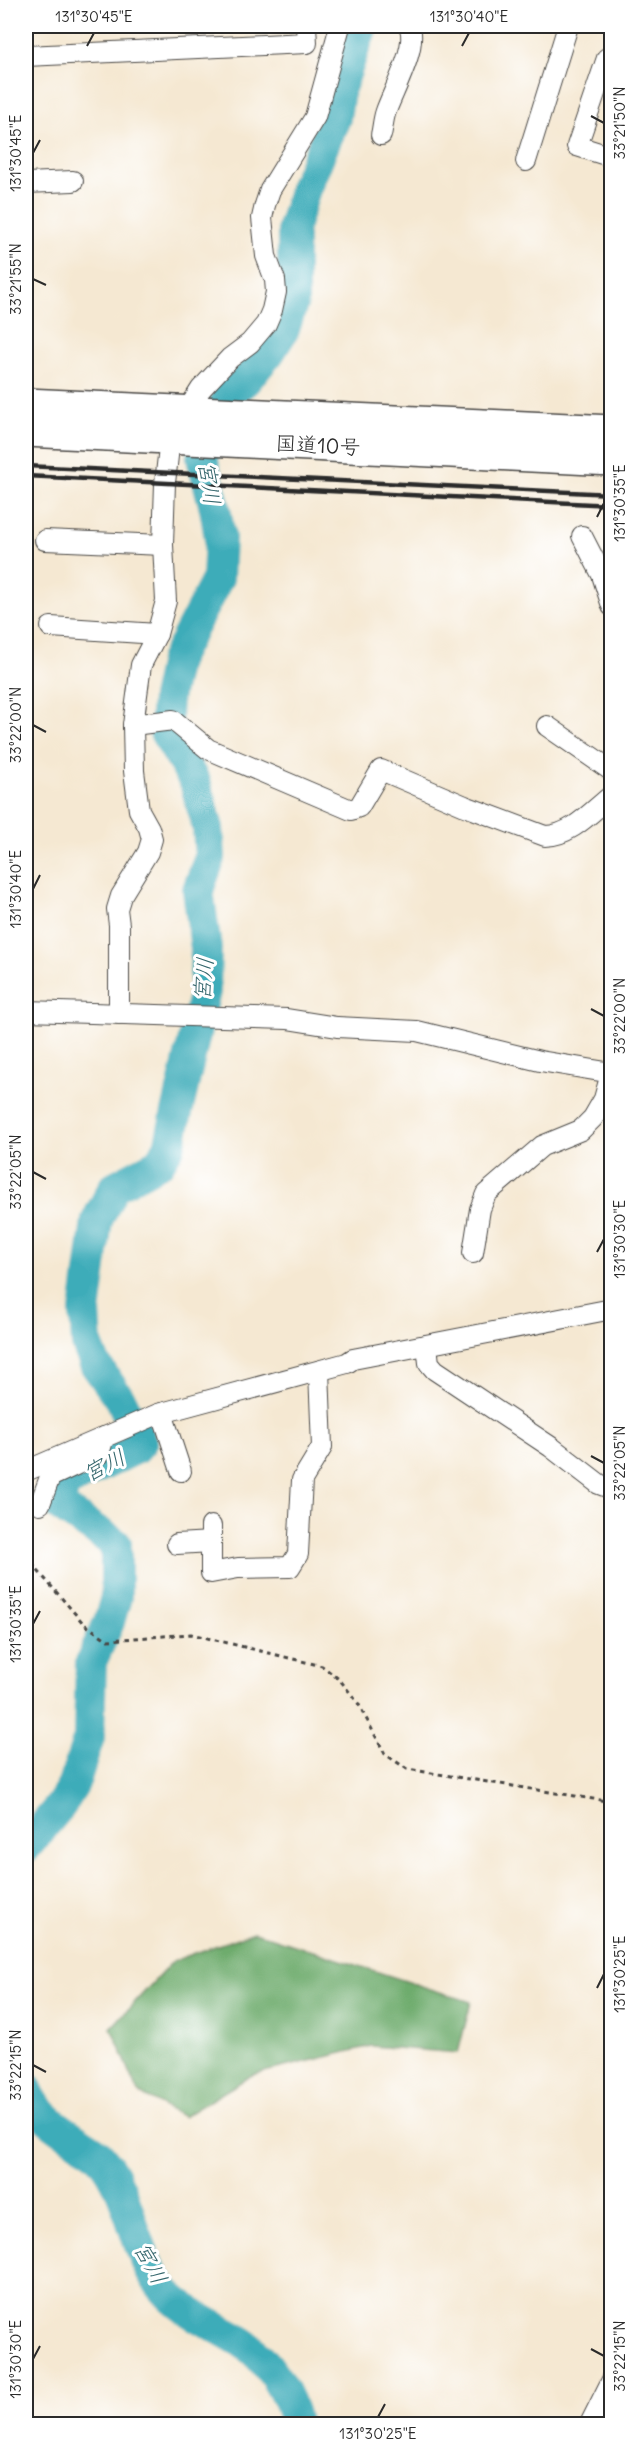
<svg xmlns="http://www.w3.org/2000/svg" width="637" height="2450" viewBox="0 0 637 2450" font-family="Delius,'Klee One',sans-serif">
	<style>
		.forest { fill: #6eac6d; stroke: #4c6c4c; stroke-width: 1.5 }
		.lines { fill: none; stroke-linecap: round; stroke-linejoin: round }
		.river { stroke: #3cacb9; stroke-width: 32 }
		.minor-casing { stroke: #494744; stroke-width: 22 }
		.trunk-casing { stroke: #494744; stroke-width: 36 }
		.path { stroke: #494744; stroke-width: 3; stroke-dasharray: 4.5 4.5; stroke-linecap: butt }
		.minor { stroke: #fff; stroke-width: 20 }
		.trunk { stroke: #fff; stroke-width: 33 }
		.rail { stroke: #2b2b2b; stroke-width: 4.5 }
		.ticks { fill: none; stroke: #2b2b2b; stroke-width: 2 }
		.labels { text-anchor: middle; dominant-baseline: central; stroke-width: 6; stroke-linejoin: round; paint-order: stroke }
		.street-label { font-size: 21px; fill: #2b2b2b; stroke: #fff }
		.water-label { font-size: 22px; font-style: italic; fill: #33656b; stroke: #fff }
		.neatline { fill: none; stroke: #2b2b2b; stroke-width: 2 }
		.ticks-label { font-size: 15px; text-anchor: middle; fill: #2b2b2b }
	</style>
	<rect width="100%" height="100%" fill="#fff"/>
	<filter id="ink" filterUnits="userSpaceOnUse"><feTurbulence type="fractalNoise" baseFrequency=".0167" numOctaves="2"/><feDisplacementMap in="SourceGraphic" scale="12" xChannelSelector="R" yChannelSelector="G"/><feConvolveMatrix kernelMatrix="1 2 1 2 8 2 1 2 1" color-interpolation-filters="sRGB"/></filter>
	<filter id="wash" filterUnits="userSpaceOnUse"><feTurbulence type="fractalNoise" baseFrequency=".008" numOctaves="4" result="noise"/><feDisplacementMap in="SourceGraphic" scale="24" xChannelSelector="R" yChannelSelector="G"/><feGaussianBlur stdDeviation="1.35" result="paint"/><feColorMatrix in="noise" values="0 0 0 0 0 0 0 0 0 0 0 0 0 0 0 0 0 1.4 0 .05"/><feComposite in="paint" operator="in"/></filter>
	<g filter="url(#wash)">
		<rect width="100%" height="100%" fill="#f5e8d2"/>
		<polygon class="forest" points="254,1932 471,2002 458,2053 371,2046 252,2075 183,2117 139,2093 111,2028 173,1961"/>
		<g class="lines">
			<g class="river">
				<polyline points="26,1847 61,1805 74,1784 89,1737 91,1662 109,1622 116,1597 116,1544 58,1505 65,1484 135,1449 141,1442 122,1402 95,1364 87,1344 85,1312 97,1220 114,1187 159,1163 169,1147 205,991 206,948 198,890 210,857 208,828 195,782 165,732 167,698 175,661 218,578 220,538 215,508 202,458 228,395 245,381 269,353 284,329 293,301 293,228 305,189 335,118 339,91 362,26"/>
				<path d="M26 2087C38 2117 56 2125 82 2143 88 2147 96 2151 101 2157 135 2197 131 2257 169 2295 189 2315 218 2327 242 2342 267 2358 290 2395 295 2424"/>
			</g>
		</g>
	</g>
	<g filter="url(#ink)">
		<g class="lines">
			<defs>
				<g id="minor">
					<polyline points="26,56 307,43 306,26"/>
					<polyline points="612,59 607,58 577,146 612,157"/>
					<path d="M381 135C383 127 383 119 386 111 393 91 419 45 409 26"/>
					<polyline points="526,161 568,26"/>
					<polyline points="26,183 73,181"/>
					<polyline points="582,536 602,575 612,606"/>
					<polyline points="45,540 163,545"/>
					<polyline points="51,627 157,634"/>
					<path d="M133 725 173 720 208 749 351 810 359 807 381 770 465 806 545 836C571 836 592 811 612 795"/>
					<polyline points="547,726 612,771"/>
					<polyline points="26,1011 287,1019 337,1027 417,1031 540,1061 612,1073"/>
					<polyline points="119,1014 119,925 117,909 121,896 148,852 152,839 149,828 139,810 134,771 133,725 141,665 157,634 166,601 163,545 165,483 170,438 201,389 230,358 250,343 266,324 272,310 276,292 275,280 266,256 262,218 265,205 270,190 315,117 340,26"/>
					<polyline points="473,1253 480,1209 486,1194 542,1146 581,1130 593,1118 604,1099 612,1070"/>
					<polyline points="427,1345 429,1363 435,1370 551,1447 599,1484 612,1489"/>
					<polyline points="162,1413 181,1471"/>
					<polyline points="26,1471 158,1414 347,1363 353,1359 612,1309"/>
					<polyline points="40,1504 50,1477 99,1454 104,1437"/>
					<polyline points="211,1526 211,1573 238,1568 290,1567 298,1554 302,1480 322,1447 319,1371"/>
					<polyline points="177,1544 211,1542"/>
					<polyline points="590,2424 612,2380"/>
				</g>
				<g id="trunk">
					<polyline points="26,405 612,432"/>
					<polyline points="26,430 612,459"/>
				</g>
			</defs>
			<use href="#minor" class="minor-casing"/>
			<use href="#trunk" class="trunk-casing"/>
			<polyline class="path" points="26,1557 84,1624 108,1640 191,1634 322,1666 340,1680 358,1703 385,1754 407,1769 612,1802"/>
			<use href="#minor" class="minor"/>
			<use href="#trunk" class="trunk"/>
			<g class="rail">
				<polyline points="26,466 612,494"/>
				<polyline points="26,476 612,505"/>
			</g>
		</g>
	</g>
	<path class="ticks" d="M87 46 94 33M462 46 469 33M591 116 604 123M33 153 40 140M33 279 46 285M597 517 604 503M33 725 46 732M33 889 40 875M591 1009 604 1016M33 1172 46 1179M597 1252 604 1239M591 1456 604 1463M33 1624 40 1611M597 1988 604 1974M33 2065 46 2072M591 2349 604 2356M33 2359 40 2346M378 2417 385 2404"/>
	<g class="labels">
		<g class="street-label">
			<text transform="translate(318 445) rotate(3)">国道10号</text>
		</g>
		<g class="water-label">
			<text transform="translate(210 483) rotate(82)">宮川</text>
			<text transform="translate(203 979) rotate(-85)">宮川</text>
			<text transform="translate(104 1465) rotate(-27)">宮川</text>
			<text transform="translate(151 2263) rotate(62)">宮川</text>
		</g>
	</g>
	<rect width="637" height="2450" fill="none" stroke="#fff" stroke-width="66"/>
	<rect x="33" y="33" width="571" height="2384" class="neatline"/>
	<g class="ticks-label">
		<text x="94" y="22">131°30'45"E</text>
		<text x="469" y="22">131°30'40"E</text>
		<text transform="translate(620 123) rotate(-90)" y="5">33°21'50"N</text>
		<text transform="translate(16 153) rotate(-90)" y="5">131°30'45"E</text>
		<text transform="translate(16 279) rotate(-90)" y="5">33°21'55"N</text>
		<text transform="translate(620 503) rotate(-90)" y="5">131°30'35"E</text>
		<text transform="translate(16 725) rotate(-90)" y="5">33°22'00"N</text>
		<text transform="translate(16 889) rotate(-90)" y="5">131°30'40"E</text>
		<text transform="translate(620 1016) rotate(-90)" y="5">33°22'00"N</text>
		<text transform="translate(16 1172) rotate(-90)" y="5">33°22'05"N</text>
		<text transform="translate(620 1239) rotate(-90)" y="5">131°30'30"E</text>
		<text transform="translate(620 1463) rotate(-90)" y="5">33°22'05"N</text>
		<text transform="translate(16 1624) rotate(-90)" y="5">131°30'35"E</text>
		<text transform="translate(620 1974) rotate(-90)" y="5">131°30'25"E</text>
		<text transform="translate(16 2065) rotate(-90)" y="5">33°22'15"N</text>
		<text transform="translate(620 2356) rotate(-90)" y="5">33°22'15"N</text>
		<text transform="translate(16 2359) rotate(-90)" y="5">131°30'30"E</text>
		<text x="378" y="2439">131°30'25"E</text>
	</g>
</svg>
